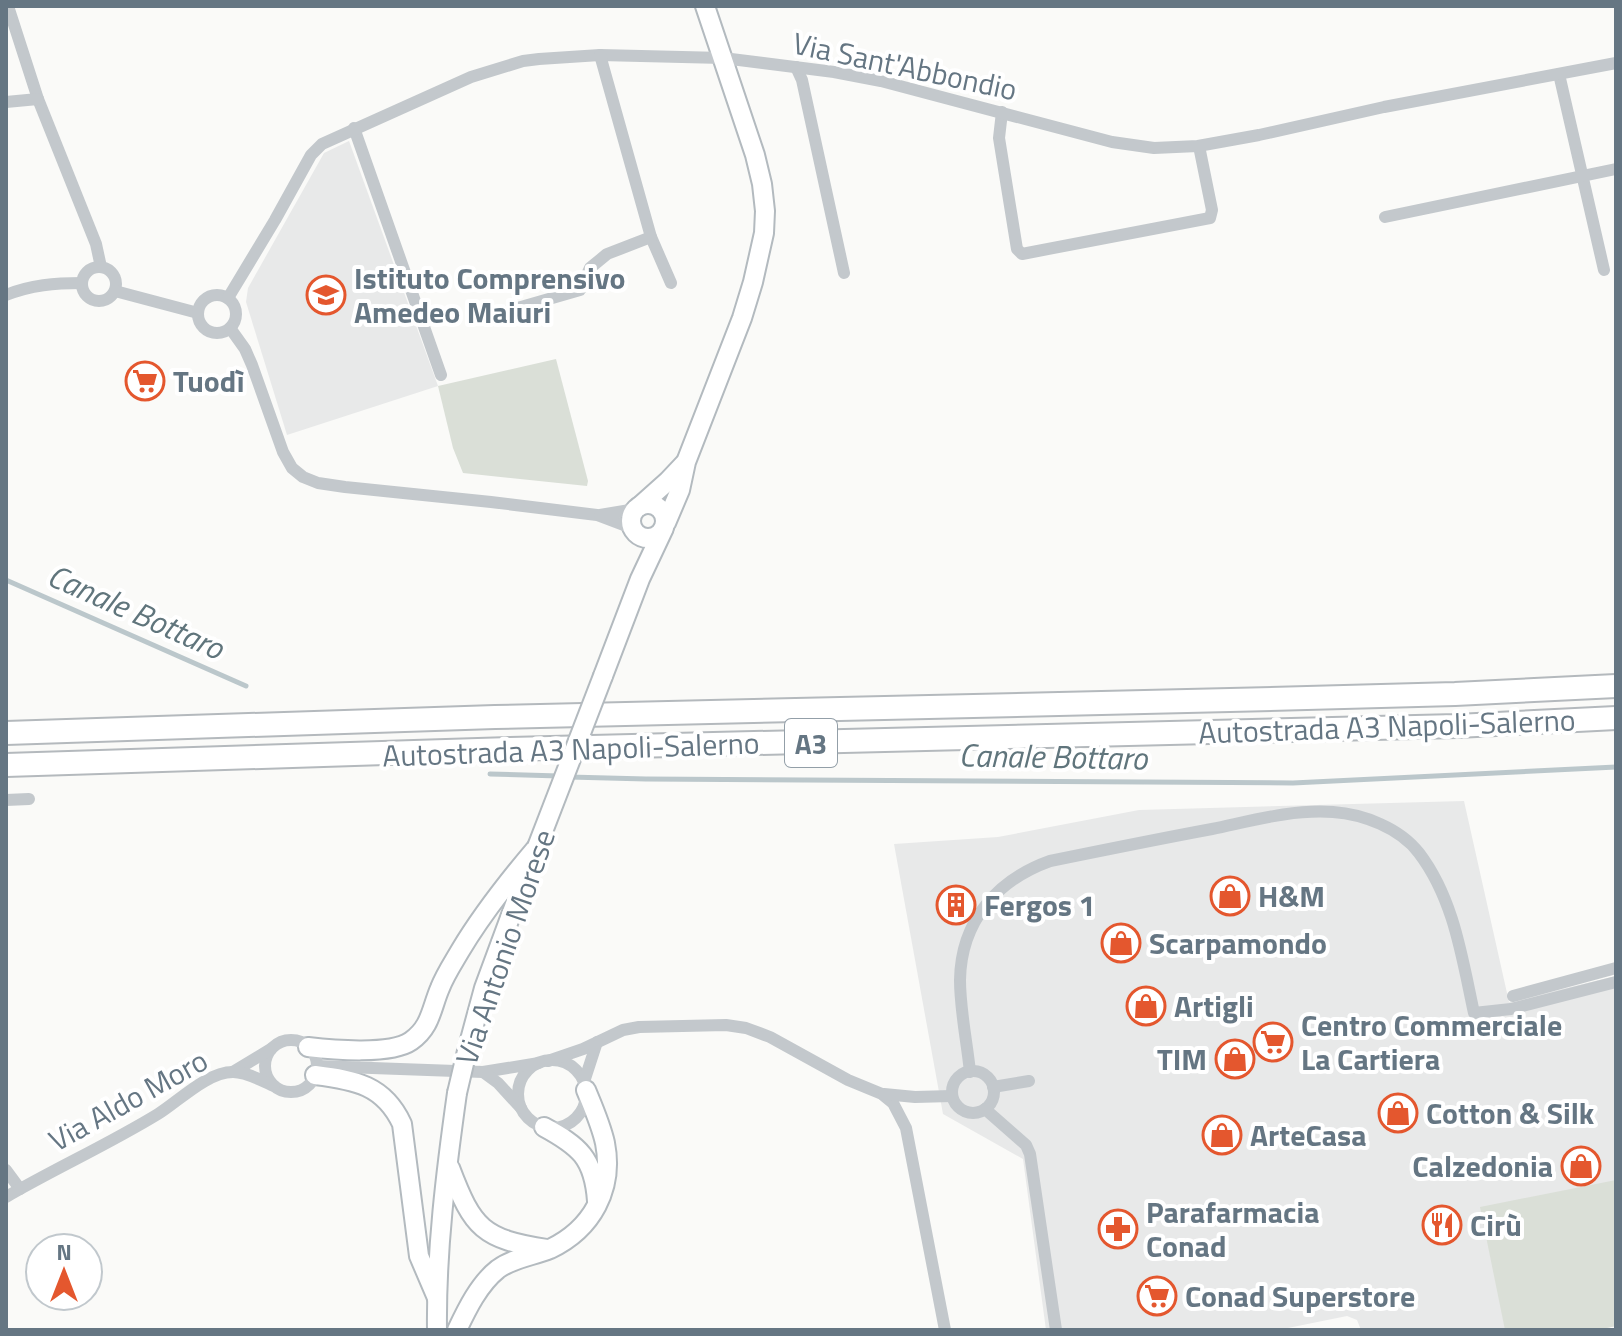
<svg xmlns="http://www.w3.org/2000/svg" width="1622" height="1336" viewBox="0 0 1622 1336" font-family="'Titillium Web',sans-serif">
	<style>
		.built { fill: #e8e9e9 }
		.green { fill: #dadfd7 }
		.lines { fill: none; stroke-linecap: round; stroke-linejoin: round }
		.stream { stroke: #bbc7cb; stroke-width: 5 }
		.secondary-casing { stroke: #b3babf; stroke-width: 22 }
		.highway-casing { stroke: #b4b9bd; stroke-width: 26 }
		.street { stroke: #c3c8cc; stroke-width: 12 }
		.secondary { stroke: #fff; stroke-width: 18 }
		.highway { stroke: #fff; stroke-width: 22 }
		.secondary-bridge-casing { stroke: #b3babf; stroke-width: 22; stroke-linecap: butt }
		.secondary-bridge { stroke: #fff; stroke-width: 18 }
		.labels { text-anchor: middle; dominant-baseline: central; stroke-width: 8; stroke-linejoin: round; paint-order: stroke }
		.shield { fill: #fff; stroke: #939fa8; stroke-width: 2 }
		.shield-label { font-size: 28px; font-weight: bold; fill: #657683 }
		.street-label { font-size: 30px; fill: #657683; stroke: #fff }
		.poi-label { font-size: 30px; font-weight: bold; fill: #657683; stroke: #fff; text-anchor: start }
		.water-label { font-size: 32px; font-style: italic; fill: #60757c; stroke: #fff }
	</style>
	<rect width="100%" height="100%" fill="#fafaf8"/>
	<g class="built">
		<polygon points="349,141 438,386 287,435 246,302 248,288 324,153"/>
		<polygon points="1464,801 1509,1002 1616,976 1616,1326 1597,1330 1361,1330 1357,1320 1347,1316 1278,1330 1046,1330 1023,1159 943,1114 894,844 998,837 1139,810"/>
	</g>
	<g class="green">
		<polygon points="556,359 588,481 587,486 463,473 453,448 438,386"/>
		<polygon points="1616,1180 1616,1326 1597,1330 1505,1330 1480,1207"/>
	</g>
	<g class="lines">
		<g class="stream">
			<polyline points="6,580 246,686"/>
			<polyline points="490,774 559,776"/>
			<polyline points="569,777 646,779 1293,783 1616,767"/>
		</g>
		<defs>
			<g id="secondary">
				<circle cx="648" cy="521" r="17"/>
				<polyline points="640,506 668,481 684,464"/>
				<polyline points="666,523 680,490 686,462 742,318 753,282 764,233 765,211 762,184 755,155 705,6"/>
				<polyline points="603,676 640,579 664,528"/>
				<path d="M308 1047C333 1050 391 1055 411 1041 431 1027 431 1009 440 988 445 975 453 963 460 951 482 914 509 880 537 847"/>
				<polyline points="467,1051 484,988 531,861"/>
				<path d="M315 1075C355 1080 384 1085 402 1124L419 1256 437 1298"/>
				<path d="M544 1127C579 1146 594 1158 597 1201"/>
				<path d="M450 1168C473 1229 483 1239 547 1249"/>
				<path d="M437 1330C436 1251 446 1171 457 1093"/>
				<path d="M457 1330C467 1309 479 1284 498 1269 513 1258 533 1256 550 1249 592 1229 614 1189 605 1143 601 1125 593 1107 586 1090"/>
			</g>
			<g id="highway">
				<polyline points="6,733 495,717 1230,700 1455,694 1616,686"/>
				<polyline points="6,765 510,749 1457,726 1616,718"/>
			</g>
		</defs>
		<use href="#secondary" class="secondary-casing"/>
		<use href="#highway" class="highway-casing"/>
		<g class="street">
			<polyline points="8,6 38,99 96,244 101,267"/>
			<polyline points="796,67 802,80 844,273"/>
			<polyline points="1559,74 1604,270"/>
			<polyline points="6,102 38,99"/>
			<polyline points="1002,112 999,138 1017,249 1022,254 1210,218 1212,210 1199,146"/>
			<polyline points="354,128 441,375"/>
			<polyline points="1385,217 1616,169"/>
			<polyline points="651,237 671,283"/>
			<circle cx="99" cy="284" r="17"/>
			<polyline points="115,291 198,313"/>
			<path d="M6 295C31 285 55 283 82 283"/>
			<circle cx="217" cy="314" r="19"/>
			<polyline points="228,298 275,220 311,155 322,144 471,77 523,61 539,59 600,55 723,58 834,72 881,81 1112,142 1154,148 1198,146 1259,135 1384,107 1616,63"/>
			<polyline points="476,320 580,290 590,268 607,254 651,237 600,55"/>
			<polyline points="230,328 245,349 252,365 283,452 292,468 303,477 318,483 345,487 491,502 597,515 634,529"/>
			<polyline points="600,515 636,509"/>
			<polyline points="6,800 29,799"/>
			<polyline points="1513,996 1616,968"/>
			<circle cx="291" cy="1066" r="26"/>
			<circle cx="552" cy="1094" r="34"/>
			<polyline points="548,1061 583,1049 623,1030 639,1027 726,1025 746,1028 770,1037 848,1080 882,1094 893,1103 906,1128 945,1330"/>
			<polyline points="317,1066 483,1072 539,1063"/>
			<circle cx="973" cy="1092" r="21"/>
			<polyline points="233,1072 271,1049"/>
			<polyline points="483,1072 498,1083 521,1108"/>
			<path d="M970 1072C967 1042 960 1010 960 980 961 921 997 880 1050 861 1104 850 1158 839 1212 829 1251 821 1292 809 1333 812 1363 814 1400 828 1419 853 1454 899 1462 958 1474 1013L1511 1009 1616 982"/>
			<polyline points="584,1082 597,1042"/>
			<polyline points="993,1087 1029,1081"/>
			<polyline points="884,1094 915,1097 952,1096"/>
			<polyline points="985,1109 1026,1145 1030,1154 1056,1330"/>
			<polyline points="6,1170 20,1189"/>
			<path d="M6 1197C56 1168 109 1144 158 1114 179 1101 207 1072 233 1072 247 1072 262 1081 274 1086"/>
		</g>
		<use href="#secondary" class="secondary"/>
		<use href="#highway" class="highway"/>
		<defs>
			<g id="secondary-bridge">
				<polyline points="537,847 603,676"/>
				<polyline points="457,1093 467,1051"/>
			</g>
		</defs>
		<use href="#secondary-bridge" class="secondary-bridge-casing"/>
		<use href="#secondary-bridge" class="secondary-bridge"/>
	</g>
	<defs>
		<symbol id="school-ring" viewBox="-11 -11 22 22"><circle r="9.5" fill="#fff" stroke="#e4572e" stroke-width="1.5"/><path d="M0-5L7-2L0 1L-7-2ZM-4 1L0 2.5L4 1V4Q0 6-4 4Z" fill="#e4572e"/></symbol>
		<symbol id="supermarket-ring" viewBox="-11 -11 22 22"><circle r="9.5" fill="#fff" stroke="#e4572e" stroke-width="1.5"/><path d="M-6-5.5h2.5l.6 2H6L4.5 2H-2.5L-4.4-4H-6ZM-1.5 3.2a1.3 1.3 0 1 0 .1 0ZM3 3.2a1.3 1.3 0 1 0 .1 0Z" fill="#e4572e"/></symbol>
		<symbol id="shop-ring" viewBox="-11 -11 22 22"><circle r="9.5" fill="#fff" stroke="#e4572e" stroke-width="1.5"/><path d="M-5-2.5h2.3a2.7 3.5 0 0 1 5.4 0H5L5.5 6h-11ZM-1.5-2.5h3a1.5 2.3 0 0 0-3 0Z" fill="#e4572e"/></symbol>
		<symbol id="building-ring" viewBox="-11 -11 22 22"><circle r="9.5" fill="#fff" stroke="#e4572e" stroke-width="1.5"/><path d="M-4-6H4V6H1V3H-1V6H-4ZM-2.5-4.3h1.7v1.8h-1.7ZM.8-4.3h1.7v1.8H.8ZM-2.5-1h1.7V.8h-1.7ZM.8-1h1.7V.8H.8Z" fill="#e4572e"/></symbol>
		<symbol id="restaurant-ring" viewBox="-11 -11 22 22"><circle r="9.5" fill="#fff" stroke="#e4572e" stroke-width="1.5"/><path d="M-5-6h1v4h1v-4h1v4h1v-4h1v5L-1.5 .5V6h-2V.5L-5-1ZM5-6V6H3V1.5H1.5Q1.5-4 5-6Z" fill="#e4572e"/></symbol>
		<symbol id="pharmacy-ring" viewBox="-11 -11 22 22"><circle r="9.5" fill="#fff" stroke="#e4572e" stroke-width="1.5"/><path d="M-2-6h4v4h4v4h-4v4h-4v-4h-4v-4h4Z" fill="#e4572e"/></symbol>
	</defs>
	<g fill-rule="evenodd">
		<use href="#school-ring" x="304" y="273" width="44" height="44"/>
		<use href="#supermarket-ring" x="123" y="359" width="44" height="44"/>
		<use href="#shop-ring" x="1208" y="874" width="44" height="44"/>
		<use href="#building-ring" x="934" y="883" width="44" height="44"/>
		<use href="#shop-ring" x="1099" y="921" width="44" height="44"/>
		<use href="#shop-ring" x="1124" y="984" width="44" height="44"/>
		<use href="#supermarket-ring" x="1251" y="1020" width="44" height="44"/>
		<use href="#shop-ring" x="1213" y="1037" width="44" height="44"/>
		<use href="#shop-ring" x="1376" y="1091" width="44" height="44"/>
		<use href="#shop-ring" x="1200" y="1113" width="44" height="44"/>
		<use href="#shop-ring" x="1559" y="1144" width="44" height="44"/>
		<use href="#restaurant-ring" x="1420" y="1203" width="44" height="44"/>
		<use href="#pharmacy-ring" x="1096" y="1207" width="44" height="44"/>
		<use href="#supermarket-ring" x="1135" y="1274" width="44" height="44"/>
	</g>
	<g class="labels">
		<rect class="shield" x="785" y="719" width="52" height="48" rx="6"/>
		<g class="shield-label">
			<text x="811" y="743">A3</text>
		</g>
		<g class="street-label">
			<text transform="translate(905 66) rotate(12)">Via Sant'Abbondio</text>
			<text transform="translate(1387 726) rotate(-2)">Autostrada A3 Napoli-Salerno</text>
			<text transform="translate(571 749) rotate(-2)">Autostrada A3 Napoli-Salerno</text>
			<text transform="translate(505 947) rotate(-71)">Via Antonio Morese</text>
			<text transform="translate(128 1100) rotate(-29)">Via Aldo Moro</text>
		</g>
		<g class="poi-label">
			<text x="354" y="278">Istituto Comprensivo<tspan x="354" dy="34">Amedeo Maiuri</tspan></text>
			<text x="173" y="381">Tuodì</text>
			<text x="1258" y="896">H&amp;M</text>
			<text x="984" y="905">Fergos 1</text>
			<text x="1149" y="943">Scarpamondo</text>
			<text x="1174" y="1006">Artigli</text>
			<text x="1301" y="1025">Centro Commerciale<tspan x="1301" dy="34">La Cartiera</tspan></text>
			<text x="1207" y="1059" text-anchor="end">TIM</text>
			<text x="1426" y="1113">Cotton &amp; Silk</text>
			<text x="1250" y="1135">ArteCasa</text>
			<text x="1553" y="1166" text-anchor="end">Calzedonia</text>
			<text x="1146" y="1212">Parafarmacia<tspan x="1146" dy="34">Conad</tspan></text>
			<text x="1470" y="1225">Cirù</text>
			<text x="1185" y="1296">Conad Superstore</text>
		</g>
		<g class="water-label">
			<text transform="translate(136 611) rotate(24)">Canale Bottaro</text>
			<text transform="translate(1053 756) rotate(1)">Canale Bottaro</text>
		</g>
	</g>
	<rect width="1622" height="1336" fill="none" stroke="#657683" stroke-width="16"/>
	<g transform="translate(64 1272)"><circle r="38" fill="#ffffff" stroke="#c1c8cd" stroke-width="2"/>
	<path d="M0-6L14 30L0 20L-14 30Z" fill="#e4572e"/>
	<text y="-12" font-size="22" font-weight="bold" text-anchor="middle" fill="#657683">N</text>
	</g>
</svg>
